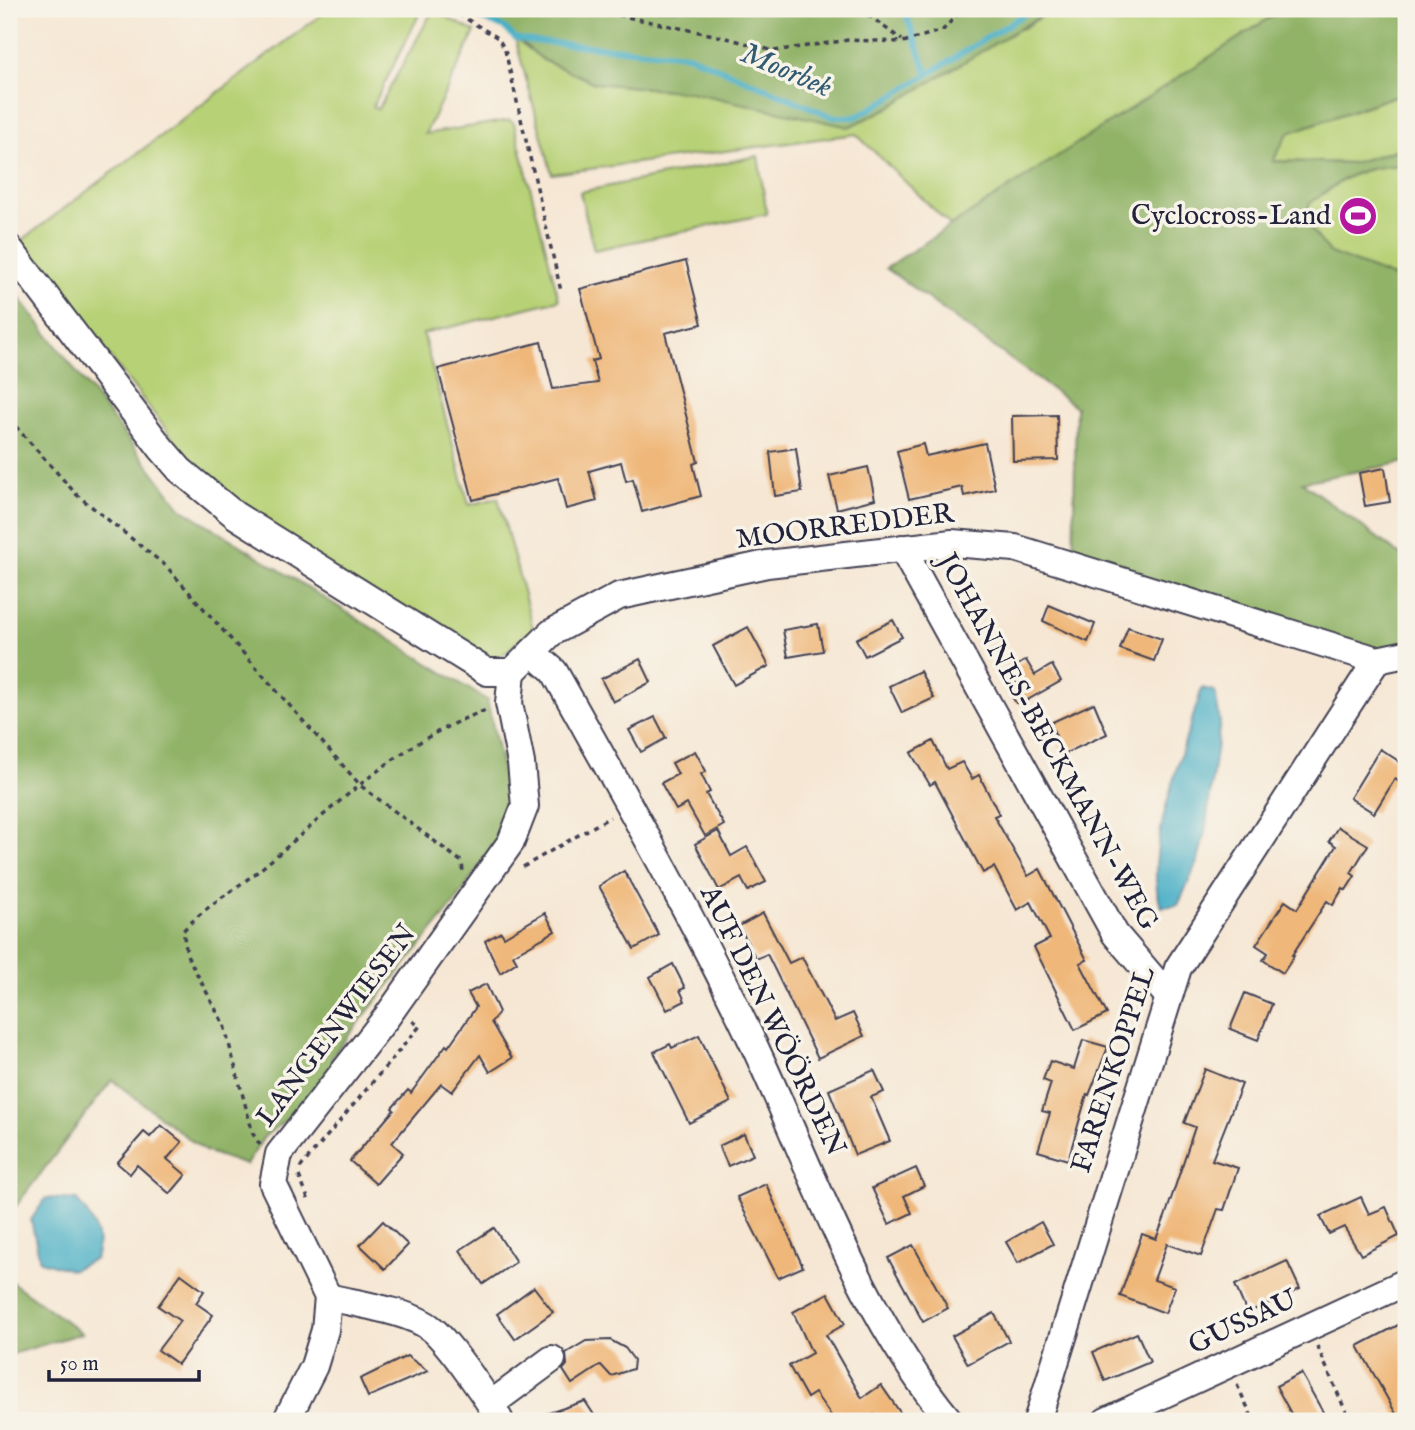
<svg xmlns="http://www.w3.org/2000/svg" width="1415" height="1430" viewBox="0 0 1415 1430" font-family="'IM FELL English',serif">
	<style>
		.green { fill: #b7d176; stroke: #6c7a58; stroke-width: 2 }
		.forest { fill: #91b367; stroke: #5a6a51; stroke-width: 2 }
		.water { fill: #47aec6; stroke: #346880; stroke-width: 2 }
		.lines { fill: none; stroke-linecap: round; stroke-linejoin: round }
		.stream { stroke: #47aec6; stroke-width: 6 }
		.building { fill: #efb779 }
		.minor-casing { stroke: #424052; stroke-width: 30 }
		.path { stroke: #424052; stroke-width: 3.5; stroke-dasharray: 5 5; stroke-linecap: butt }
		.minor { stroke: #fff; stroke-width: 26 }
		.labels { text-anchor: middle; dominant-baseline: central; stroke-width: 7; stroke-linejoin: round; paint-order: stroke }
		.poi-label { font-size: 28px; fill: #22223b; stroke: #f7f3e8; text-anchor: end }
		.street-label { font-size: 28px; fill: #22223b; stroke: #f7f3e8 }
		.water-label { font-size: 30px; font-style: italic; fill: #315a73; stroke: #f7f3e8 }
	</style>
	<rect width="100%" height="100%" fill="#f7f3e8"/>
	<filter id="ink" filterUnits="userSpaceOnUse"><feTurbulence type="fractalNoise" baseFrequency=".0143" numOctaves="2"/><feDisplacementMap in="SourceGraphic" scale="14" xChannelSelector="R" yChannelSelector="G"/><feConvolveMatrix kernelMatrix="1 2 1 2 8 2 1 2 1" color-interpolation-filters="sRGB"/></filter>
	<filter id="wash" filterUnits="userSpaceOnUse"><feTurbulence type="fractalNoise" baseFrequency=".00686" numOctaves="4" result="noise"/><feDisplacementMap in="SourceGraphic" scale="28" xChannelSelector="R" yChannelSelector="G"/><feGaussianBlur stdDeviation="1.57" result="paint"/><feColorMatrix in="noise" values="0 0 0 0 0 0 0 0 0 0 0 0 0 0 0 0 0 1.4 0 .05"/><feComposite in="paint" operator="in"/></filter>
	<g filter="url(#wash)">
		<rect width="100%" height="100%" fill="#f6e7d4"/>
		<g class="green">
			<polygon points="329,9 422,9 373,106 378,109 433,10 475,32 425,134 510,120 514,123 559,300 423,334 469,505 498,498 533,628 492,664 319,562 205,480 21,241"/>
			<polygon points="1052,9 1283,9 952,227 856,134 552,174 515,38 543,60 595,83 690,92 1024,28"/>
			<polygon points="1406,92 1406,147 1353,163 1273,161 1288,133"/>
			<polygon points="758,156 767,214 594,250 580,192"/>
			<path d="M1406 165V282L1330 253 1311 229 1309 204C1348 175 1357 167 1406 165Z"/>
			<path d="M9 508C13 526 24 551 9 565Z"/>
		</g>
		<g class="forest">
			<polygon points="462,9 1052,9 886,109 849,127 690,92 595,83 543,60 511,33"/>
			<path d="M1283 9H1406V92L1288 133 1273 161 1353 163 1406 147V165C1357 167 1348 175 1309 204L1311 229 1330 253 1406 282V462L1302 482 1406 559V654L1377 660 1073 566 1076 407 886 268Z"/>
			<path d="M9 284 181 508 487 700 513 817 454 904 332 1056 334 1065 300 1108 264 1137 246 1165 205 1151 112 1080 9 1215V565C26 549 9 524 9 504 7 431 9 357 9 284Z"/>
			<polygon points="9,1280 82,1333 9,1355"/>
		</g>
		<g class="water">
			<path d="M1202 688 1215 691 1220 722 1205 832 1198 861 1178 905 1162 907C1139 860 1187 740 1202 688Z"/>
			<path d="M46 1198 77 1200C92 1219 103 1234 95 1259L71 1270 40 1261 31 1220Z"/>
		</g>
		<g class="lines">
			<g class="stream">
				<polyline points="460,9 505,28 515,38 531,41 688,55 833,117 856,117 888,99 1033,9"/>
				<polyline points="904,9 928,75"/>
			</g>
		</g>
		<g id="blocks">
			<g class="building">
				<polygon points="686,261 702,324 665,333 698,462 693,464 701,496 642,512 633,479 626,481 621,462 589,471 597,501 566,509 558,478 473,500 438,369 541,342 553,389 598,383 592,361 599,359 580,289"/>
				<polygon points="1057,415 1058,460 1013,461 1012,416"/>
				<polygon points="985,443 995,489 964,496 962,487 909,499 897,451 923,444 926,456"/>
				<polygon points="796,448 802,492 775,496 770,452"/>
				<polygon points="868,467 875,499 837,509 829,476"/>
				<polygon points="1385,468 1390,502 1365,506 1359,473"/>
				<polygon points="1049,605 1095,624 1088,642 1043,621"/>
				<polygon points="893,620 902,637 865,656 856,639"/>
				<polygon points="818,624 823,651 788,657 783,630"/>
				<polygon points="748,627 769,666 734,685 713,646"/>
				<polygon points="1128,627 1162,639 1154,661 1120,649"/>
				<polygon points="640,659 651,682 613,702 601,679"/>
				<polygon points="1026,660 1035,675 1052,665 1061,681 1022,703 1016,703 1008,690 1017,685 1009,671"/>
				<polygon points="920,671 934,698 902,713 889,686"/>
				<polygon points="1094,703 1107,734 1064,754 1050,723"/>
				<polygon points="655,717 666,738 641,752 629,730"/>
				<polygon points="933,741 947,769 962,762 972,779 979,775 999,814 994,816 1028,876 1040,869 1087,960 1080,963 1107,1014 1075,1030 1034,947 1050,939 1031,902 1017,910 994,867 983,873 935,782 930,785 911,753"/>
				<polygon points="1380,749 1397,760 1406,774 1406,787 1395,779 1374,813 1350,798"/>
				<polygon points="695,751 706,771 701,774 710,792 706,794 724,825 705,836 687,804 676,810 661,783 678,774 672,763"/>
				<polygon points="1338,827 1368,845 1351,873 1355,876 1346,890 1343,888 1333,905 1327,901 1292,955 1294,956 1283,973 1263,960 1268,953 1256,945 1285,901 1297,909 1336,846 1329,841"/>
				<polygon points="718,831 731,856 747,847 766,882 748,891 741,878 719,890 695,844"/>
				<polygon points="624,871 659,935 634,949 599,886"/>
				<polygon points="545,913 555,931 513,955 517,962 500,973 485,941 501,932 504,937"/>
				<polygon points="763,913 789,963 802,957 835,1021 853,1013 864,1036 818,1058 767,954 756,959 739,926"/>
				<polygon points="673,964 685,988 680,990 685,1001 667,1010 650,977"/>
				<polygon points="486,984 499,1012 491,1022 512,1058 490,1072 480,1055 452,1092 441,1084 392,1143 403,1153 376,1184 350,1161 394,1110 392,1108 408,1090 411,1093 446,1045 448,1047 476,1007 468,993"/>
				<polygon points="1245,993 1272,1004 1258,1040 1230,1029"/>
				<polygon points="699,1035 731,1102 689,1123 654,1052 670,1044 672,1048"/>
				<polygon points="1083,1040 1108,1047 1089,1095 1087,1094 1068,1160 1038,1151 1050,1113 1042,1111 1051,1083 1043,1080 1050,1061 1074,1069"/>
				<polygon points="1205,1069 1242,1084 1212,1160 1238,1168 1224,1210 1218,1209 1201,1256 1167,1244 1154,1280 1175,1287 1165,1313 1120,1296 1142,1234 1156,1239 1165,1217 1195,1127 1184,1123"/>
				<polygon points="874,1070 884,1092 871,1097 890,1141 855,1155 829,1090"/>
				<polygon points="161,1125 182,1142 167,1159 186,1175 170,1194 137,1165 130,1174 117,1163 144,1132 150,1137"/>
				<polygon points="744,1134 753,1155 728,1166 719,1146"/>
				<polygon points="916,1168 924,1186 904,1196 912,1213 889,1224 872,1188"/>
				<polygon points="766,1184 803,1267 778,1278 737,1197"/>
				<polygon points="1361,1197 1369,1214 1386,1207 1399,1236 1361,1255 1344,1227 1329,1234 1320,1216"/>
				<polygon points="383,1221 408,1245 385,1269 360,1245"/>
				<polygon points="1041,1222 1053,1244 1018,1263 1006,1242"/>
				<polygon points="494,1228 516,1262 483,1284 460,1250"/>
				<polygon points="913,1245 948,1308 923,1322 888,1258"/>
				<polygon points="1287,1261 1300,1289 1247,1313 1235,1285"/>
				<polygon points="181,1274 204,1291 196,1303 213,1315 178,1364 158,1350 180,1321 158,1306"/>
				<polygon points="534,1287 553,1312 515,1339 497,1314"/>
				<polygon points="828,1293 845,1324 826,1335 862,1398 881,1385 906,1421 878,1421 874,1415 865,1421 835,1421 815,1393 807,1398 789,1366 812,1353 793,1312"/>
				<polygon points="994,1313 1009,1341 968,1364 952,1336"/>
				<polygon points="1406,1321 1406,1421 1400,1421 1358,1346"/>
				<polygon points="1137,1333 1150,1362 1105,1381 1093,1352"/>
				<polygon points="610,1340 625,1348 634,1360 633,1369 611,1376 601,1365 572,1384 563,1370 567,1365 566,1353 586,1341"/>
				<polygon points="407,1356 428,1371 368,1397 360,1379"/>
				<polygon points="1301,1373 1328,1421 1295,1421 1276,1386"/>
				<polygon points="585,1401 598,1421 535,1421 534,1418"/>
			</g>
		</g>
	</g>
	<g filter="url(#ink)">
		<use href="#blocks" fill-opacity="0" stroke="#424052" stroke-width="2"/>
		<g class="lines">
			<defs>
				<g id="minor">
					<polyline points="9,248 161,448 180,470 235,515 487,672 512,672"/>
					<polyline points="902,548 1115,934 1168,996"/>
					<path d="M532 652 554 671C622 793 692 914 752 1041 813 1170 858 1310 950 1421"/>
					<polyline points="512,672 551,633 619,596 767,564 952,543 1015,548 1377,660 1406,654"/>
					<path d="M328 1297C357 1304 410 1311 432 1329 449 1343 490 1401 500 1421"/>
					<polyline points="491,1404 552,1359"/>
					<polyline points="286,1421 314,1366 325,1330 328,1297 273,1184 279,1154 386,1018 511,842 525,806 521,763 509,703 512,672"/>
					<polyline points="1037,1421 1178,968 1377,660"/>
					<polyline points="1106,1421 1406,1282"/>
				</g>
			</defs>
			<use href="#minor" class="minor-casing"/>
			<g class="path">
				<polyline points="450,9 498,38 505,50 561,291"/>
				<polyline points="589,9 723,37 774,51 848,40 903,42 943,30 962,9"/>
				<polyline points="860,9 902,40"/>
				<polyline points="9,419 77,495 166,566 361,786 462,862 463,872"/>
				<polyline points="523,867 610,817"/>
				<path d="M260 1145 253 1134 224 1025 187 955 183 931C206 905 235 890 262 868 333 809 399 740 487 710"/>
				<polyline points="300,1168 420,1026 412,1021"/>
				<polyline points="299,1176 309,1201"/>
				<polyline points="1317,1346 1350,1421"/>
				<polyline points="1237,1385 1254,1421"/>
			</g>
			<use href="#minor" class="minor"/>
		</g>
	</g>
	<defs>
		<symbol id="stadium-disc" viewBox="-11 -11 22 22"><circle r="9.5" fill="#b5179e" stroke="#f7f3e8"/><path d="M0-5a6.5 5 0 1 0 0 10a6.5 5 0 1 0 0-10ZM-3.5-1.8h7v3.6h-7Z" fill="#fff"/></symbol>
	</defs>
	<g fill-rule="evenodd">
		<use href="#stadium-disc" x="1336" y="194" width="44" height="44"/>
	</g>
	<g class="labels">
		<g class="poi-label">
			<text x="1331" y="216">Cyclocross-Land</text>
		</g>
		<g class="street-label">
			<text transform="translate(845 527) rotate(-7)">MOORREDDER</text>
			<text transform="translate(1047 742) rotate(61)">JOHANNES-BECKMANN-WEG</text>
			<text transform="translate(772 1021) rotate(64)">AUF DEN WÖÖRDEN</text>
			<text transform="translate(337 1026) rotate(-53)">LANGENWIESEN</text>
			<text transform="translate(1114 1070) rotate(-72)">FARENKOPPEL</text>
			<text transform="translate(1243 1323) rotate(-25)">GUSSAU</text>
		</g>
		<g class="water-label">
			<text transform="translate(786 71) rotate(23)">Moorbek</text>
		</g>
	</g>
	<rect width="1415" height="1430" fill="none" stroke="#f7f3e8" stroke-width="35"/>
	<path d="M49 1370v10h150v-10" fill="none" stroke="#22223b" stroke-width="3.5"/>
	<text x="60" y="1370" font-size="21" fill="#22223b" stroke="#f7f3e8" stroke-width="5" paint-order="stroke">50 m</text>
</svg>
